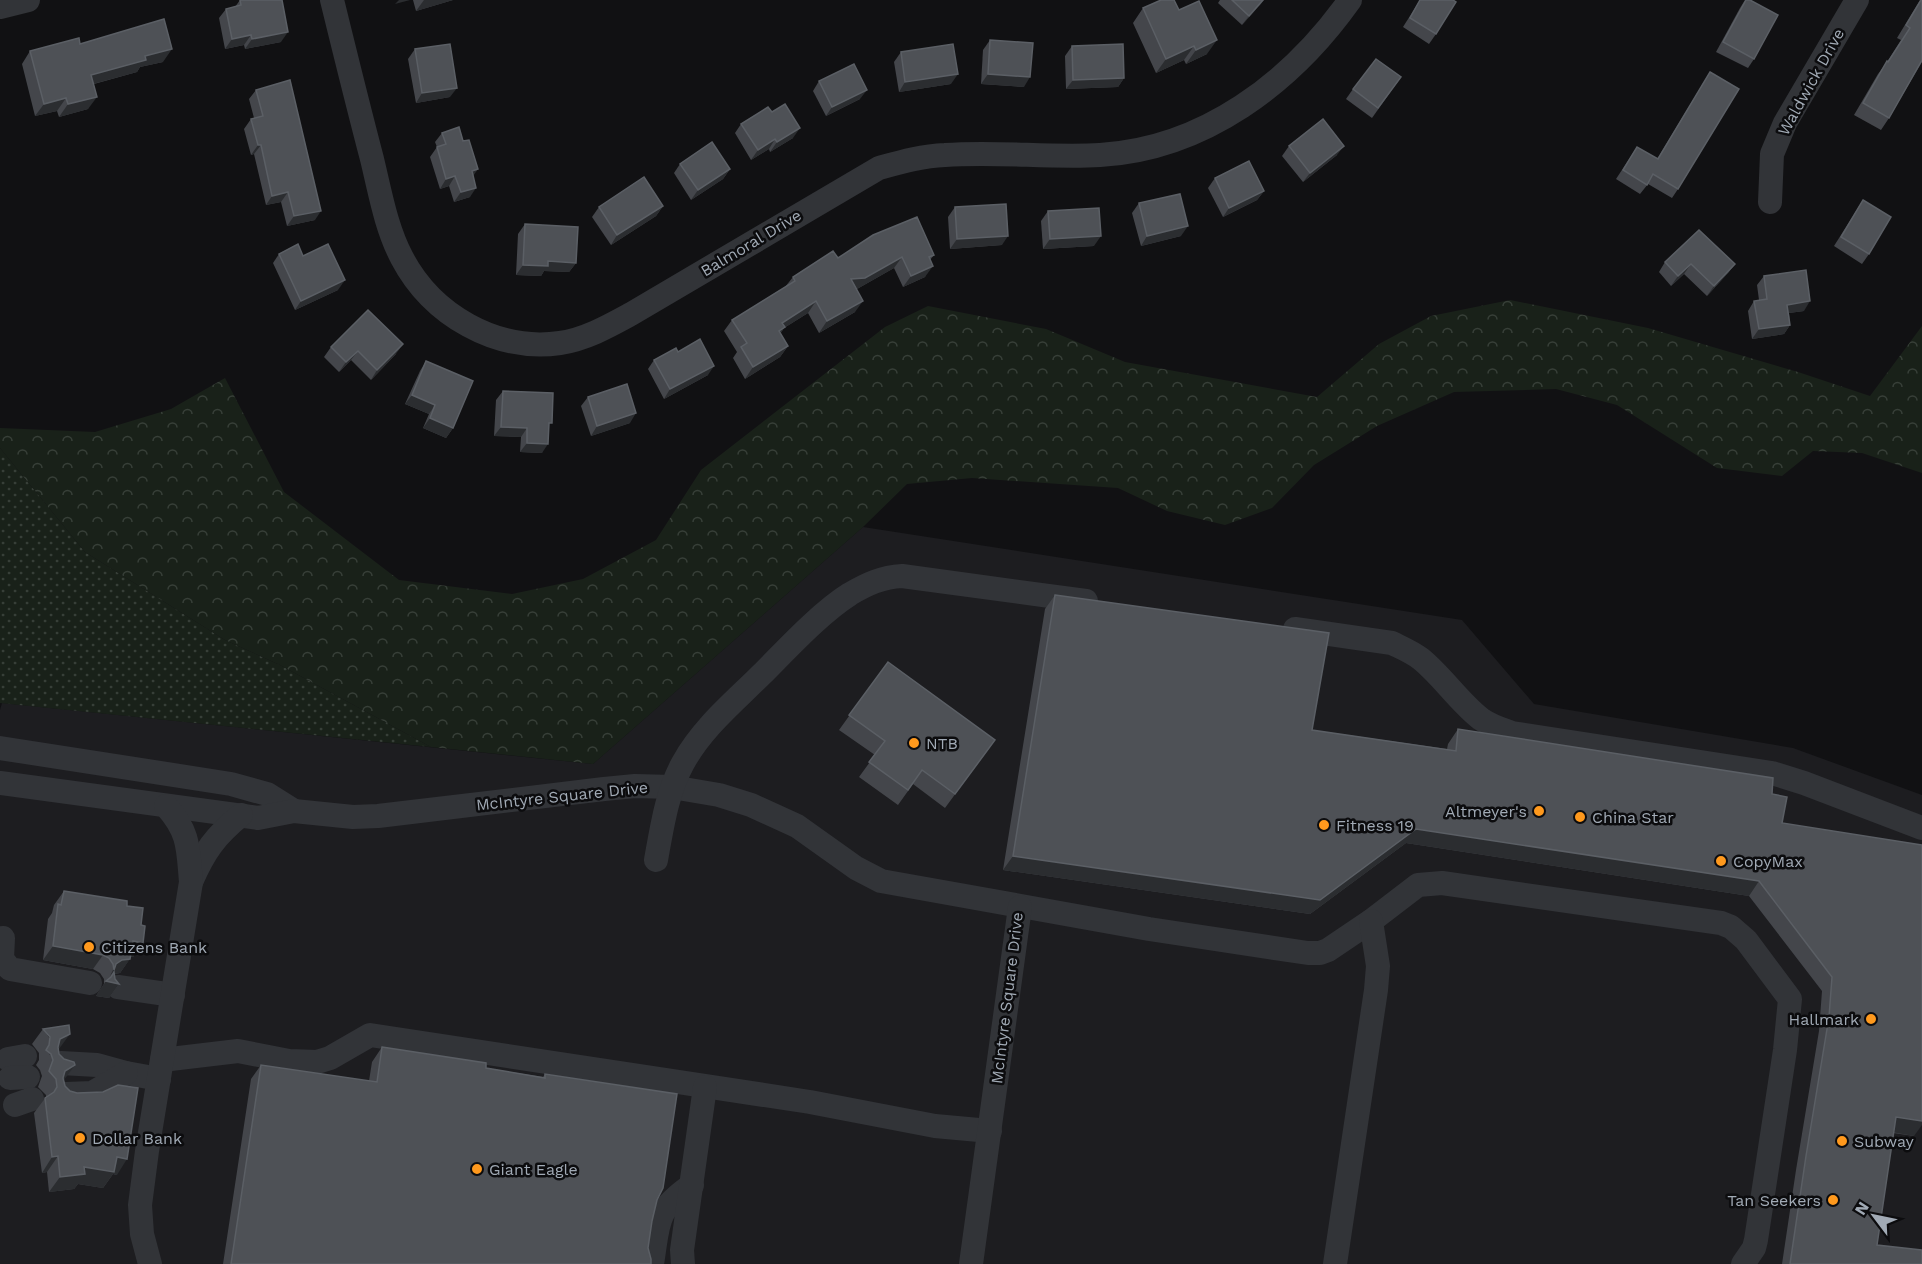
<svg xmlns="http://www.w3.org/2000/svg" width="1922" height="1264" viewBox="0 0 1922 1264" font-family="'Work Sans',sans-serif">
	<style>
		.built { fill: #1d1d20 }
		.grass { fill: url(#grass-dots) }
		.forest { fill: url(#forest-crowns) }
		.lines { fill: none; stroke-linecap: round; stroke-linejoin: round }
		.minor { stroke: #323438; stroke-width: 24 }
		.wall { fill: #44464b }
		.shaded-wall { fill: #2b2d30 }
		.building { fill: #4e5156; stroke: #5b5f65; stroke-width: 1.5 }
		.poi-dot { fill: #ff991d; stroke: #0c0c0e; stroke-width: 2 }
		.labels { text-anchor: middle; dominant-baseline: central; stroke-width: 5; stroke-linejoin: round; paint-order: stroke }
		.street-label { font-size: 16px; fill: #a1aab5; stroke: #0c0c0e }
		.poi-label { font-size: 16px; fill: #a1aab5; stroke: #0c0c0e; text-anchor: start }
	</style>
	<defs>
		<pattern id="grass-dots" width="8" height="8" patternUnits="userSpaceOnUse" patternTransform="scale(1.5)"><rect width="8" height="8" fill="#192119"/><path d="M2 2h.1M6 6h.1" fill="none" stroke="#373f38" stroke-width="1.8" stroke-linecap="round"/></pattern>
		<pattern id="forest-crowns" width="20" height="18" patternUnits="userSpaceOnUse" patternTransform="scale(1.5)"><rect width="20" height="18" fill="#192119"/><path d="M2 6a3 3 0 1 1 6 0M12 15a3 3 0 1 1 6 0" fill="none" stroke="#373f38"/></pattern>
	</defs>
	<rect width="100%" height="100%" fill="#111113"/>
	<polygon class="built" points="863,527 1462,620 1534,704 1793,748 1922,795 1922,1264 0,1264 0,710 2,703 593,764"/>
	<polygon class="grass" points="0,448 85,552 225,640 280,665 431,747 0,703"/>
	<polygon class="forest" points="1510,300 1648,328 1798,372 1870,396 1922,326 1922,473 1862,453 1813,451 1782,476 1717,468 1617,405 1556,389 1454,392 1377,426 1314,465 1272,508 1225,525 1167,511 1118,488 972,478 907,484 863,527 593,764 431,747 280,665 225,640 85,552 0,448 0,428 95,432 171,409 225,378 284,492 399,580 512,594 583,579 656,540 701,470 885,327 928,306 1046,329 1125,362 1317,397 1379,344 1431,316"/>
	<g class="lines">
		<g class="minor">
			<path d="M332 0C345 53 358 106 372 159 380 192 386 228 402 258 432 315 496 352 560 343 586 339 609 326 631 314L879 168C901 162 922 156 945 155 997 151 1049 158 1100 155 1204 149 1291 83 1350 0"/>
			<polyline points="0,7 28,0"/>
			<polyline points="1770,202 1772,154 1785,123 1857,0"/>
			<path d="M1295 629 1392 643C1402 648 1412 652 1421 659 1443 677 1459 702 1481 719 1491 726 1501 729 1512 733L1772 773 1804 783 1922 828"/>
			<polyline points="0,748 231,784 267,794 294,811"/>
			<polyline points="0,783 258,818 294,811 353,817 378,816 604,789 635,786 672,787 719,795 751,805 797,826 856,868 881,881 1149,929 1308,953 1320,953 1328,950 1371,921 1418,885 1442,883 1721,923 1731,927 1746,940 1790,999 1785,1050 1756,1240 1754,1248 1743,1264"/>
			<path d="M656 860C662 827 667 792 683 763 702 728 734 702 762 674 788 648 820 613 850 594 867 584 882 577 902 576L1086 601"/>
			<path d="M191 882C204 852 215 836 241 815"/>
			<polyline points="3,938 2,959 10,969 90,983"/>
			<polyline points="118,987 173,995"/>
			<polyline points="8,1059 25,1056"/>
			<polyline points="162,1060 238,1051 289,1061 317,1062 330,1058 370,1035 810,1102 935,1126 990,1131"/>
			<polyline points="61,1063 97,1065 126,1073 159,1079"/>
			<polyline points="10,1078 28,1077"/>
			<polyline points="66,1094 92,1093 126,1073"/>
			<polyline points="15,1105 32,1099"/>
			<path d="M150 1264 142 1234 140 1205 147 1151 191 882C188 849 190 833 166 806"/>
			<path d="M652 1264C659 1222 654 1211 692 1185"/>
			<polyline points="683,1264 682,1250 705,1087"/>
			<polyline points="971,1264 1020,907"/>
			<polyline points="1335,1264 1376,990 1378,966 1371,921"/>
		</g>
	</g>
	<g class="wall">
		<polygon points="240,0 282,0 281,42 245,49 244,45 225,49 219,18 226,9 235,7"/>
		<polygon points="413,0 453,0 416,11"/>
		<polygon points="1220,0 1264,0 1242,25 1218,3"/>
		<polygon points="1420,0 1453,0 1436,34 1429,44 1403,27"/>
		<polygon points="1745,0 1754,59 1748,68 1716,52 1740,8"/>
		<polygon points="1920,0 1922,0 1922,62 1889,118 1881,130 1854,115 1878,74 1887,62 1901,40 1897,38"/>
		<polygon points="1143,8 1179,10 1207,54 1186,64 1184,60 1156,73 1133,23"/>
		<polygon points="990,40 1024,87 981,84 983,50"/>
		<polygon points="80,44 163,62 140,67 137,72 94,84 88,109 59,117 57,111 35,116 22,64 30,51"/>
		<polygon points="1072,46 1124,78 1118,87 1066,89 1065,56"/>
		<polygon points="415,49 450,97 416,103 408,59"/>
		<polygon points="901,52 951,84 899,92 894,62"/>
		<polygon points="1710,72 1678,189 1672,198 1648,184 1640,194 1616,179 1637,147 1657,159"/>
		<polygon points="1401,77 1372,118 1346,99 1353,89"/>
		<polygon points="819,81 860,99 826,116 813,91"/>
		<polygon points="256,90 315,220 287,226 281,202 266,205 254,154 251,155 244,129 251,119 254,118 249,99"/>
		<polygon points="772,112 793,138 770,152 769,149 751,160 735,133 741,124"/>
		<polygon points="442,133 473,176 470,197 454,202 449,186 440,189 430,157 437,147 435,142"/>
		<polygon points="1289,146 1337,155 1303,182 1282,156"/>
		<polygon points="680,164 730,169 723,179 691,200 674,173"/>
		<polygon points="1215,178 1264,191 1257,200 1223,217 1208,188"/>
		<polygon points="1863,200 1869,254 1862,264 1834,246"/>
		<polygon points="1139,203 1181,236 1141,246 1132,213"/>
		<polygon points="663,206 656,216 611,245 592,217 599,207"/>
		<polygon points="955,207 1002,245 950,249 948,217"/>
		<polygon points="1048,211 1094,246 1043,249 1041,221"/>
		<polygon points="525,224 576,263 569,272 544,271 541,276 516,275 518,234"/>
		<polygon points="279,254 338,290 295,310 273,263"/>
		<polygon points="934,255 930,260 925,277 903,287 894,268 857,289 855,312 819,333 808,313 784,328 780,334 788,346 780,357 745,379 733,358 737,352 724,331 732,320 785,287 793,277 838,258"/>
		<polygon points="1665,262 1735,264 1728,273 1707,296 1684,274 1671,286 1659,272"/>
		<polygon points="1764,276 1804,311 1789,313 1790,325 1784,334 1752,339 1748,311 1754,301 1759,300 1757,285"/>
		<polygon points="331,347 396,354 371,380 351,360 339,372 324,357"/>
		<polygon points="678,352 708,375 664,399 648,369 654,360"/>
		<polygon points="426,361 453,428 446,438 423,428 429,414 405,404 420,371"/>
		<polygon points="503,391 549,427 542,453 520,452 521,437 494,436 496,400"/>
		<polygon points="588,397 630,423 591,436 581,406"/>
		<polygon points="1055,595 1312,730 1447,749 1448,744 1458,729 1772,794 1782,823 1914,1136 1893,1133 1877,1245 1922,1264 1782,1264 1796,1170 1819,1031 1822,991 1749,896 1406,843 1310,914 1003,870 1045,609"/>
		<polygon points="888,662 995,740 945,808 913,784 898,805 859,777 875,755 839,730"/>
		<polygon points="64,891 127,906 141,925 143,943 133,957 131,957 120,973 114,974 115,979 119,984 109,998 96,996 104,984 104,979 100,973 93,969 43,960 48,919 52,913 54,905"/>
		<polygon points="43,1029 58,1050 65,1086 117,1175 113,1174 103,1188 78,1184 74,1189 49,1192 47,1172 42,1173 34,1113 46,1097 46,1095 38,1087 42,1076 40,1070 36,1065 39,1060 39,1053 32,1044"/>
		<polygon points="382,1047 486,1068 543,1077 545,1074 657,1200 652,1221 648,1248 651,1264 223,1264 251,1079 261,1065 369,1081 372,1062"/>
	</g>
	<g class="shaded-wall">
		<polygon points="399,0 410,0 395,4"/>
		<polygon points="424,0 453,0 416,11"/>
		<polygon points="1263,0 1264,0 1260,5 1242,25 1249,16"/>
		<polygon points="288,32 281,42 245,49 252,39"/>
		<polygon points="251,35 244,45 225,49 232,39"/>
		<polygon points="1217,40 1207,54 1186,64 1196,50"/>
		<polygon points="1194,46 1184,60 1156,73 1166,59"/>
		<polygon points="172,49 163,62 140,67 137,72 82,87 91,75 145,56"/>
		<polygon points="958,74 951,84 899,92 905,82"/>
		<polygon points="988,74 1030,77 1024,87 981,84"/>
		<polygon points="1124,78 1118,87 1066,89 1073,80"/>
		<polygon points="457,88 450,97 416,103 422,93"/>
		<polygon points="867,90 860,99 826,116 832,107"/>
		<polygon points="97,97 88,109 59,117 68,104"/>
		<polygon points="66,98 57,111 35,116 44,104"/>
		<polygon points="800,128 793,138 770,152 777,142"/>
		<polygon points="775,139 769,149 751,160 758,150"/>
		<polygon points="258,145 261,145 254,154 251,155"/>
		<polygon points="1344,146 1337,155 1303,182 1310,173"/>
		<polygon points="478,169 471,179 472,171"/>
		<polygon points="730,169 723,179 691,200 698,190"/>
		<polygon points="455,176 449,186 440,189 446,179"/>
		<polygon points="476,188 470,197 454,202 461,192"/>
		<polygon points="1264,191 1257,200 1223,217 1229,208"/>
		<polygon points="288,192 281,202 266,205 272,196"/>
		<polygon points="663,206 656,216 611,245 617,235"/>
		<polygon points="321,211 315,220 287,226 294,216"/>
		<polygon points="1188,226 1181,236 1141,246 1147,236"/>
		<polygon points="1008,236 1002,245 950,249 957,239"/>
		<polygon points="1101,236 1094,246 1043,249 1050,239"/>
		<polygon points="902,257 894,268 857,289 851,279"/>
		<polygon points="548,261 576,263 569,272 544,271 541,276 516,275 523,265"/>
		<polygon points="1691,264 1684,274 1671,286 1678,276"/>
		<polygon points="1735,264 1728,273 1707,296 1714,286"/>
		<polygon points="933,266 925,277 903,287 911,276"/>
		<polygon points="345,280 338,290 295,310 301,301"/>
		<polygon points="816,301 808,313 784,328 777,339 771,342 782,323"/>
		<polygon points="863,301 855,312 819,333 827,321"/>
		<polygon points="1810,301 1804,311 1781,314 1787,305"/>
		<polygon points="1790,325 1784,334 1752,339 1759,329"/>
		<polygon points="403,344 396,354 371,380 377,370"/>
		<polygon points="788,346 780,357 745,379 753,367"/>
		<polygon points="358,351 351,360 339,372 346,362"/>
		<polygon points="714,366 708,375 664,399 670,389"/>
		<polygon points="412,395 435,405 429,414 405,404"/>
		<polygon points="636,413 630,423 591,436 597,426"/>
		<polygon points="430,418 453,428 446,438 423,428"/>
		<polygon points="501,427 527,428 521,437 494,436"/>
		<polygon points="527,443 548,444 542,453 520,452"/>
		<polygon points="1416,829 1759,881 1749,896 1406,843 1310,914 1003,870 1013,856"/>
		<polygon points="133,941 143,943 133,957 123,956"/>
		<polygon points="53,946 103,955 93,969 43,960"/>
		<polygon points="130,959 120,973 112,974 110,976 116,964 122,960"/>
		<polygon points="106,981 119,984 109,998 96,996"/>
		<polygon points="70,1034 59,1049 49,1055 60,1039"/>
		<polygon points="75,1065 64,1080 57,1085 65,1071"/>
		<polygon points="1896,1117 1922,1121 1922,1125 1914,1136 1886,1131"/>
		<polygon points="58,1156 47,1172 42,1173 52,1157"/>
		<polygon points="117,1157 127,1159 117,1175 113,1174 103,1188 78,1184 74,1189 49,1192 60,1177 84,1167"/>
	</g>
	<g class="building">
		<polygon points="240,0 282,0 288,32 252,39 251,35 232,39 226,9 241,5"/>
		<polygon points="1161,0 1174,0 1179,10 1199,1 1217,40 1196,50 1194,46 1166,59 1143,8"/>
		<polygon points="1232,0 1263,0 1249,16"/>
		<polygon points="1420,0 1453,0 1456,2 1436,34 1410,18"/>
		<polygon points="1746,0 1750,0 1778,15 1754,59 1723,42"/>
		<polygon points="1921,0 1922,0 1922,60 1889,118 1863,103 1887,61 1888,62 1910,28 1906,25"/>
		<polygon points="164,19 172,49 145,56 146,60 91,75 97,97 68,104 66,98 44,104 30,51 79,38 80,44"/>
		<polygon points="990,40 1033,43 1030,77 988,74"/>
		<polygon points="450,44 457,88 422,93 415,49"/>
		<polygon points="953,44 958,74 905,82 901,52"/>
		<polygon points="1123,44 1124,78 1073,80 1072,46"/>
		<polygon points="1376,59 1401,77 1378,108 1353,89"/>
		<polygon points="854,64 867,90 832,107 819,81"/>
		<polygon points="1710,72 1739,89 1678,189 1653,174 1647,185 1623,170 1637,147 1658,159"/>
		<polygon points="290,80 321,211 294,216 288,192 272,196 261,145 258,145 251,119 263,116 256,90"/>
		<polygon points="785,104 800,128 777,142 775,139 758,150 741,124 768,107 772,112"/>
		<polygon points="1323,119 1344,146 1310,173 1289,146"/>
		<polygon points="459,127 463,141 469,140 478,169 472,171 476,188 461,192 455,176 446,179 437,147 446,144 442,133"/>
		<polygon points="712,142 730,169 698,190 680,164"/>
		<polygon points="1249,161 1264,191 1229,208 1215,178"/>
		<polygon points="644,177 663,206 617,235 599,207"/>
		<polygon points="1180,194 1188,226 1147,236 1139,203"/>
		<polygon points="1863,200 1891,217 1869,254 1841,237"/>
		<polygon points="1006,204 1008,236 957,239 955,207"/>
		<polygon points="1099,208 1101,236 1050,239 1048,211"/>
		<polygon points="917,217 934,255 929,257 933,266 911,276 902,257 865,278 851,279 863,301 827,321 816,301 782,323 785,327 779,331 788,346 753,367 741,347 747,343 732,320 795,281 793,277 833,251 838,258 873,235"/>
		<polygon points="525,224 578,227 576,263 548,261 548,266 523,265"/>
		<polygon points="1699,230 1735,264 1714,286 1691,264 1678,276 1665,262"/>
		<polygon points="298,244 303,256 328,244 345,280 301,301 279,254"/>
		<polygon points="1806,270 1810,301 1787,305 1790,325 1759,329 1754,301 1767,299 1764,276"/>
		<polygon points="368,310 403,344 377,370 358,351 346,362 331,347"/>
		<polygon points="700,339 714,366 670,389 654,360 676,348 678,352"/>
		<polygon points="426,361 473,381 453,428 430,418 435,405 412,395"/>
		<polygon points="627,384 636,413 597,426 588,397"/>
		<polygon points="503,391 553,393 552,423 549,423 548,444 527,443 527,428 501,427"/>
		<polygon points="1055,595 1329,633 1312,730 1456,751 1458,729 1773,778 1772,794 1787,797 1782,823 1922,845 1922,1121 1896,1117 1877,1245 1922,1250 1922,1264 1790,1264 1806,1156 1829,1017 1832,977 1759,881 1416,829 1320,900 1013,856"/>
		<polygon points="888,662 995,740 955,794 922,770 908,790 869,762 885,741 849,715"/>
		<polygon points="64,891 127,901 127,906 143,908 141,925 145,926 143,943 133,941 130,959 122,960 116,964 114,970 113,964 109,958 103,955 53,946 58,904 61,905"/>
		<polygon points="114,972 115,979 119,984 106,981 111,977"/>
		<polygon points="69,1025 70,1034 60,1039 58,1047 59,1054 64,1059 74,1062 75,1065 65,1071 63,1078 65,1086 70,1091 77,1093 103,1092 118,1085 138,1088 127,1159 117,1157 114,1172 84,1167 85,1174 60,1177 58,1156 52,1157 45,1098 54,1092 57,1087 56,1079 49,1071 53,1060 51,1054 46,1050 49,1045 50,1037 43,1029"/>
		<polygon points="382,1047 486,1063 486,1068 545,1078 545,1074 677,1094 663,1188 657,1200 652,1221 648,1248 651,1259 651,1264 231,1264 261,1065 377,1082"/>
	</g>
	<g class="poi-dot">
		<circle cx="914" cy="743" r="6"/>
		<circle cx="1539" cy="811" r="6"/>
		<circle cx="1580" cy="817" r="6"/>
		<circle cx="1324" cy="825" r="6"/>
		<circle cx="1721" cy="861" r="6"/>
		<circle cx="89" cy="947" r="6"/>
		<circle cx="1871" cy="1019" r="6"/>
		<circle cx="80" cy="1138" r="6"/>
		<circle cx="1842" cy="1141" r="6"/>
		<circle cx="477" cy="1169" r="6"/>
		<circle cx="1833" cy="1200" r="6"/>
	</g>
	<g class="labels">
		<g class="street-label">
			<text transform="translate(1811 82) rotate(-61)">Waldwick Drive</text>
			<text transform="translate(751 243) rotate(-31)">Balmoral Drive</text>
			<text transform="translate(562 796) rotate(-6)">McIntyre Square Drive</text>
			<text transform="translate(1007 998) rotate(-83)">McIntyre Square Drive</text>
		</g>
		<g class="poi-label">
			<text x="926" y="743">NTB</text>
			<text x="1527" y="811" text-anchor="end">Altmeyer's</text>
			<text x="1592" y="817">China Star</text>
			<text x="1336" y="825">Fitness 19</text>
			<text x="1733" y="861">CopyMax</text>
			<text x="101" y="947">Citizens Bank</text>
			<text x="1859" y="1019" text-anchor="end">Hallmark</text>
			<text x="92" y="1138">Dollar Bank</text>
			<text x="1854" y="1141">Subway</text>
			<text x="489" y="1169">Giant Eagle</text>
			<text x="1821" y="1200" text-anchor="end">Tan Seekers</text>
		</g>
	</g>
	<g transform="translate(1874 1216) rotate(302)" stroke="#0c0c0e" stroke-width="4.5" paint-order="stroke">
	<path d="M0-4.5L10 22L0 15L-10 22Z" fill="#a1aab5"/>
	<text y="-9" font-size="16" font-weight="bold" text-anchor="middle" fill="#a1aab5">N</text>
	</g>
</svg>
